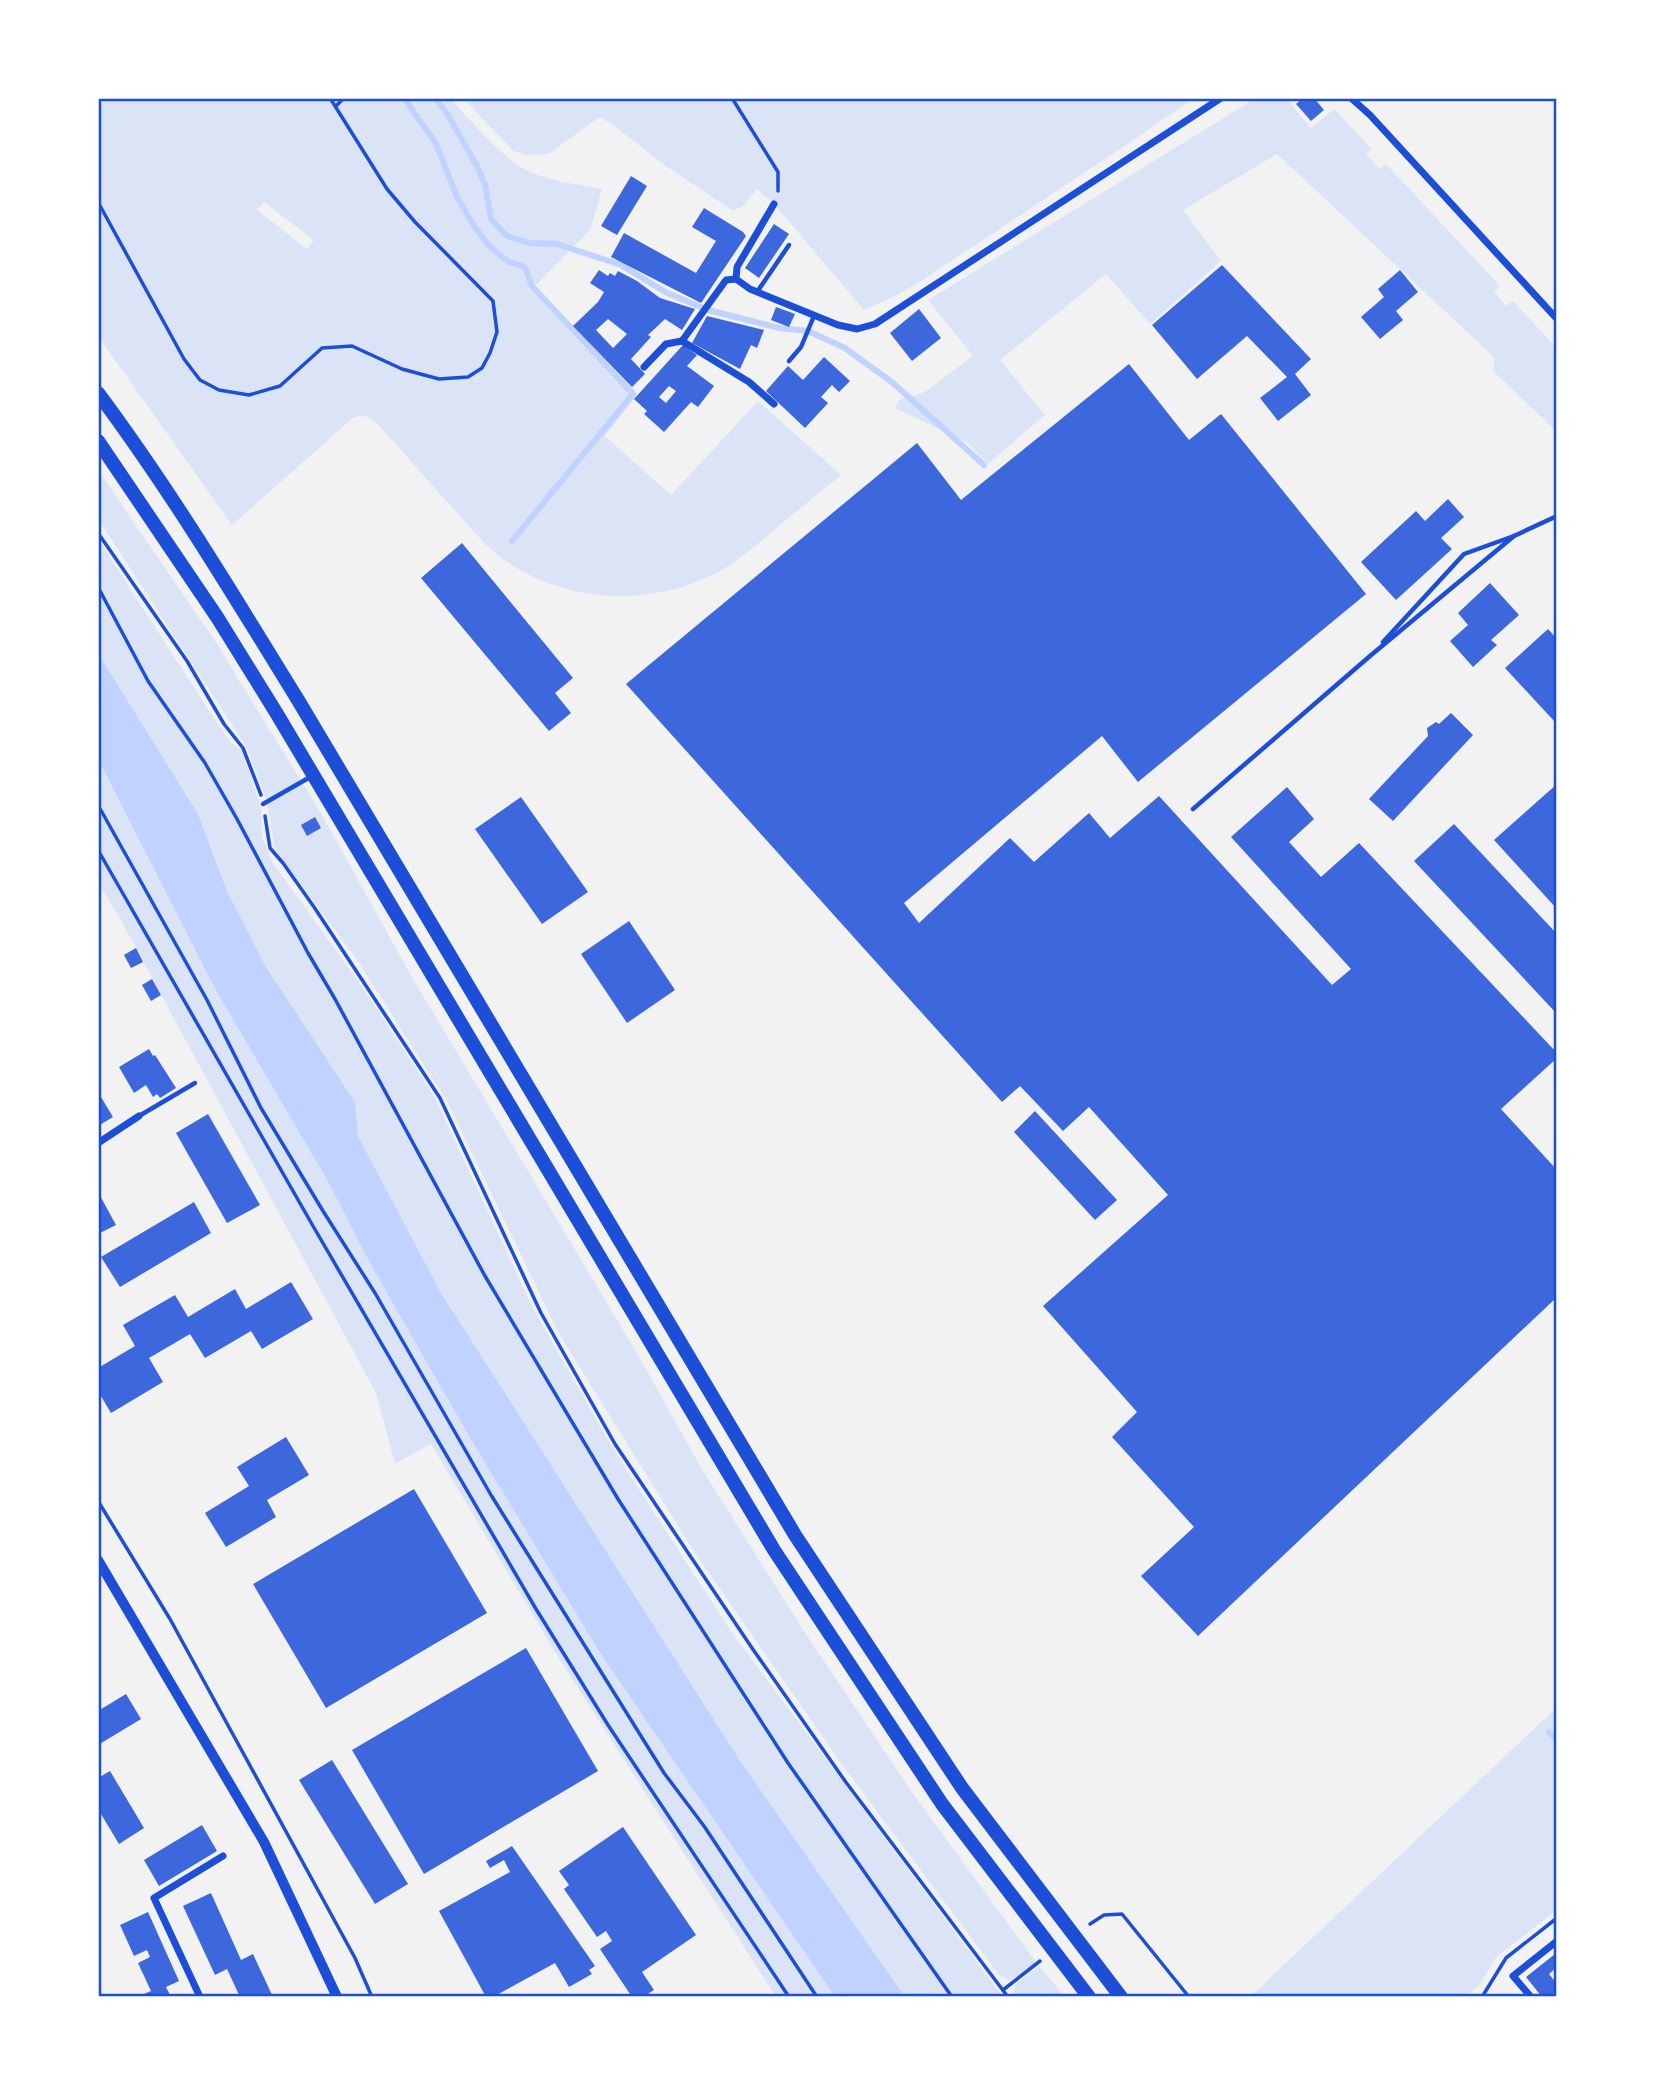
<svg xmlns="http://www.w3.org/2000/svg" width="1655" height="2095" viewBox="0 0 1655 2095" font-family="Manrope,sans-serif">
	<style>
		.green { fill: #dbe4f7; fill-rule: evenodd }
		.water { fill: #bfd3fe }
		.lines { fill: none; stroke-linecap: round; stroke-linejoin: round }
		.stream { stroke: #bfd3fe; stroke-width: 6 }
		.building { fill: #3d67dc; fill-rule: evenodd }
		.path { stroke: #1d4ed8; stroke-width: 3.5 }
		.service { stroke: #1d4ed8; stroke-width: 4.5 }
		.minor { stroke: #1d4ed8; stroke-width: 7 }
		.tertiary { stroke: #1d4ed8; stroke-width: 10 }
		.trunk { stroke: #1d4ed8; stroke-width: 14 }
		.neatline { fill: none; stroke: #1d4ed8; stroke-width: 2.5 }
	</style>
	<rect width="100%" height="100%" fill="#f2f2f2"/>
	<g class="green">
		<path d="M98 98H449C470 119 503 159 528 171 550 182 579 184 602 189L590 230 535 286 636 392 634 399 605 436 671 495 758 401 841 475C819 493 797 511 775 529 759 543 743 557 725 568 657 609 562 605 499 556 481 542 467 523 451 506 426 479 402 451 377 423 369 416 362 414 353 418L232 525 98 336ZM264 202 314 240 307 249 257 210Z"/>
		<path d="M463 98H1194L1135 139 921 281 895 296 864 310 774 204 757 189C750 197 744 209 732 210L666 166 610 123 601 118 595 120 549 154 526 155 513 151Z"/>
		<polygon points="1256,98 1295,98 1290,103 1311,128 1334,109 1372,149 1366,154 1380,169 1386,164 1500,286 1494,291 1506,306 1513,301 1557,348 1557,432 1493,371 1495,358 1277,154 1183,210 1221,261 1150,324 1106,274 1000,360 1045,415 988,464 968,443 895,408 899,400 925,392 973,356 928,300"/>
		<polygon points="98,470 215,641 322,815 413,979 637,1353 700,1466 802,1628 911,1791 1036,1962 1016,1977 1009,1980 999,1975 843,1766 695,1553 559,1334 447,1101 355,957 275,849 266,798 247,748 98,519"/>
		<polygon points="98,539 208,709 229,740 242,752 261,807 262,837 273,863 363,988 434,1096 534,1310 615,1452 730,1630 1003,1997 905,1997 741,1762 441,1293 358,1136 355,1102 266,967 227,891 198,814 98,653"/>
		<polygon points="98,759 215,989 326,1178 372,1267 470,1438 600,1653 835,1997 776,1997 558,1657 431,1444 395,1464 376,1393 117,913 98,883"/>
		<polygon points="1557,1707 1557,1910 1496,1957 1479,1986 1465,1997 1250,1997"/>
		<polygon points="1039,1966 1065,1997 1012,1997 1016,1984"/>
	</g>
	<polygon class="water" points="98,653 198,814 227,891 266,967 355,1102 358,1136 441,1293 741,1762 905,1997 835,1997 600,1653 470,1438 372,1267 326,1178 215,989 98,759"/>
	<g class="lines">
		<g class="stream">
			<polyline points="404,98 436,144 457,197 476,229 491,248 509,262 525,267 532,286 633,394 512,541"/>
			<polyline points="435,98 446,112 478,168 485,185 491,219 507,236 529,243 557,244 621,265 667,293 708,310 779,328 808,331 845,348 893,383 984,465"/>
			<polyline points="1549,1732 1557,1739"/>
		</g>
	</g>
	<g class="building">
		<polygon points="1303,98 1314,98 1324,110 1311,121 1296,104"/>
		<polygon points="631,176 647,186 617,235 601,226"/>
		<polygon points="704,208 743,232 746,236 701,303 611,257 624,233 696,273 716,241 692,227"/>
		<polygon points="774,224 789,234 759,278 745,268"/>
		<polygon points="1222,265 1311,359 1295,374 1311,395 1278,421 1260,398 1287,377 1247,336 1197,379 1152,325"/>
		<path d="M599 270 608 276 610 273 615 276 618 271 637 281 660 298 695 309 682 330 665 319 648 335 651 337 631 359 645 374 632 387 573 326 598 302 604 292 590 283ZM608 319 627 334 613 348 596 330Z"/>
		<polygon points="1400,270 1418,292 1396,311 1403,320 1380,339 1361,317 1384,297 1378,289"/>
		<polygon points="776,307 795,314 789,327 771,320"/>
		<polygon points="919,309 941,338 912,361 890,333"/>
		<polygon points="707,316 764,330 757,348 751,345 740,369 692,343"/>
		<path d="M683 345 697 355 687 366 714 386 698 407 691 402 664 432 644 414 647 411 634 399ZM669 386 676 391 666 403 659 397Z"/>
		<polygon points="824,357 850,381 839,392 832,385 821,397 828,403 805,428 766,391 788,366 803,380"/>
		<polygon points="1129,364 1189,440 1221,414 1366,594 1138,782 1102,736 904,903 919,923 1010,838 1034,862 1089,813 1110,838 1159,796 1332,985 1351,969 1231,837 1287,787 1314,819 1289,842 1321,877 1359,843 1557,1053 1557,1058 1501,1109 1557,1170 1557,1297 1198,1636 1141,1576 1194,1527 1112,1437 1137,1412 1043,1306 1168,1195 1089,1107 1063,1131 1020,1086 1002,1102 626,684 917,443 961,500"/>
		<polygon points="1448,499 1464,517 1441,538 1452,549 1396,600 1361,562 1416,511 1425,521"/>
		<polygon points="462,543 573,678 555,693 571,713 549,731 421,578"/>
		<polygon points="1490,583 1519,615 1491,640 1497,645 1473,667 1450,641 1468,625 1458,613"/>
		<polygon points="1548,629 1557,639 1557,720 1555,722 1505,668"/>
		<polygon points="1451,713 1473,735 1393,821 1369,799 1428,736 1427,728 1436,722 1439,724"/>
		<polygon points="1557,784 1557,909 1494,840"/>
		<polygon points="521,797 588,892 542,924 475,829"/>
		<polygon points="315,817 321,828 307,836 301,825"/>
		<polygon points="1454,824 1557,934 1557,1014 1414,861"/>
		<polygon points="629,921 675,990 627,1023 581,954"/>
		<polygon points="136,948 143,962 131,968 124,955"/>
		<polygon points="152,979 161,995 151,1001 142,985"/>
		<polygon points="149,1049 153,1056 155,1055 176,1088 160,1098 157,1094 153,1097 146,1085 134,1093 119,1067"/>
		<polygon points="98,1092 113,1117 98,1126"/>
		<polygon points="1035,1111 1117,1200 1095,1220 1014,1132"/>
		<polygon points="208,1114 260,1205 227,1223 176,1133"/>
		<polygon points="98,1192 116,1225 98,1234"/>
		<polygon points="194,1202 211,1233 120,1287 101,1257"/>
		<polygon points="291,1282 313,1319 262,1349 251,1331 205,1358 190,1334 149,1358 163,1382 111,1413 98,1391 98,1368 135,1346 123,1325 175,1295 188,1317 235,1289 246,1309"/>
		<polygon points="286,1437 309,1475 267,1500 276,1517 226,1547 205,1513 249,1486 237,1467"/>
		<polygon points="414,1489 487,1613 326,1708 253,1584"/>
		<polygon points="526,1648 598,1771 424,1874 352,1750"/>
		<polygon points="126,1694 141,1719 98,1745 98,1711"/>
		<polygon points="332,1760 408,1884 375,1904 299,1780"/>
		<polygon points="110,1771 144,1828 119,1844 98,1809 98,1778"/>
		<polygon points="202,1825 217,1851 159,1886 144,1860"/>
		<polygon points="623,1827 696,1935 642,1972 654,1990 643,1997 632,1997 600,1949 612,1941 606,1931 597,1937 564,1889 569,1885 559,1871"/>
		<polygon points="512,1846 595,1966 589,1970 592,1974 569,1987 555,1963 493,1997 486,1997 439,1911 510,1872 504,1860 490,1868 486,1861"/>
		<polygon points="211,1893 241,1960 253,1954 273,1997 240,1997 227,1969 215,1975 183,1906"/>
		<polygon points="148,1912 179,1981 166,1987 171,1997 137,1997 151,1991 138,1963 150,1957 147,1950 134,1956 120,1925"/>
		<polygon points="1555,1954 1557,1957 1557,1967 1549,1974 1557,1984 1557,1997 1542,1997 1526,1977"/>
	</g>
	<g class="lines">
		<g class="path">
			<polyline points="732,98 778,172 778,191"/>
			<polyline points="336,106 344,98"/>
			<polyline points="98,202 184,359 200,380 219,390 249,395 280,386 322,348 352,346 402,369 439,379 468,377 482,368 490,353 497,332 493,301 415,222 387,189 330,98"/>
			<polyline points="98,533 187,661 224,724 243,748 261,795"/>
			<polyline points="98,587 148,681 205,763 237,819 308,953 335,999 485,1276 618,1499 788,1763 952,1997"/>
			<polyline points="98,805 207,1000 261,1108 323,1211 375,1293 491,1495 664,1773 704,1826 817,1997"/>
			<polyline points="265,816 270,848 283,863 314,907 440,1098 541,1313 615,1444 752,1648 845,1781 1008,1997"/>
			<polyline points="98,850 313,1226 536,1609 608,1725 789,1997"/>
			<polyline points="98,1501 170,1619 355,1958 372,1997"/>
			<polyline points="1090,1924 1104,1915 1122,1914 1189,1997"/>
			<polyline points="1003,1990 1040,1961"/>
			<polyline points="1482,1997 1506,1958 1557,1918"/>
		</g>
		<g class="service">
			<polyline points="757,292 789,245"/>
			<polyline points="789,361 801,347 814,316"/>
			<polyline points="1383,642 1464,554 1514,536 1557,516"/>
			<polyline points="263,804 312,776"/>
			<polyline points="1193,809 1370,656 1514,536"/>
			<polyline points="139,1116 195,1083"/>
		</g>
		<g class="minor">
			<polyline points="1351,98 1370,115 1557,319"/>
			<polyline points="736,279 737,267 774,204"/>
			<polyline points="682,341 726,280 736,279 750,289 838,325 857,329 875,324 1221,98"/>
			<polyline points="644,367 666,344 682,341 749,382 774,404"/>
			<polyline points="98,1143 139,1116"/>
			<polyline points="200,1997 154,1898 223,1856"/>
			<polyline points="1531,1997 1513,1976 1557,1941"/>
		</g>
		<polyline class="tertiary" points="98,1560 264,1842 337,1997"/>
		<g class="trunk">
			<path d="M98 393C171 491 234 596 298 700L795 1535 962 1788 1121 1997"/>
			<polyline points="98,441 217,617 277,714 774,1550 942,1804 1089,1997"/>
		</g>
	</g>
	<rect width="1655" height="2095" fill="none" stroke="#ffffff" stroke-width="200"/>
	<rect x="100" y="100" width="1455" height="1895" class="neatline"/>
</svg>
